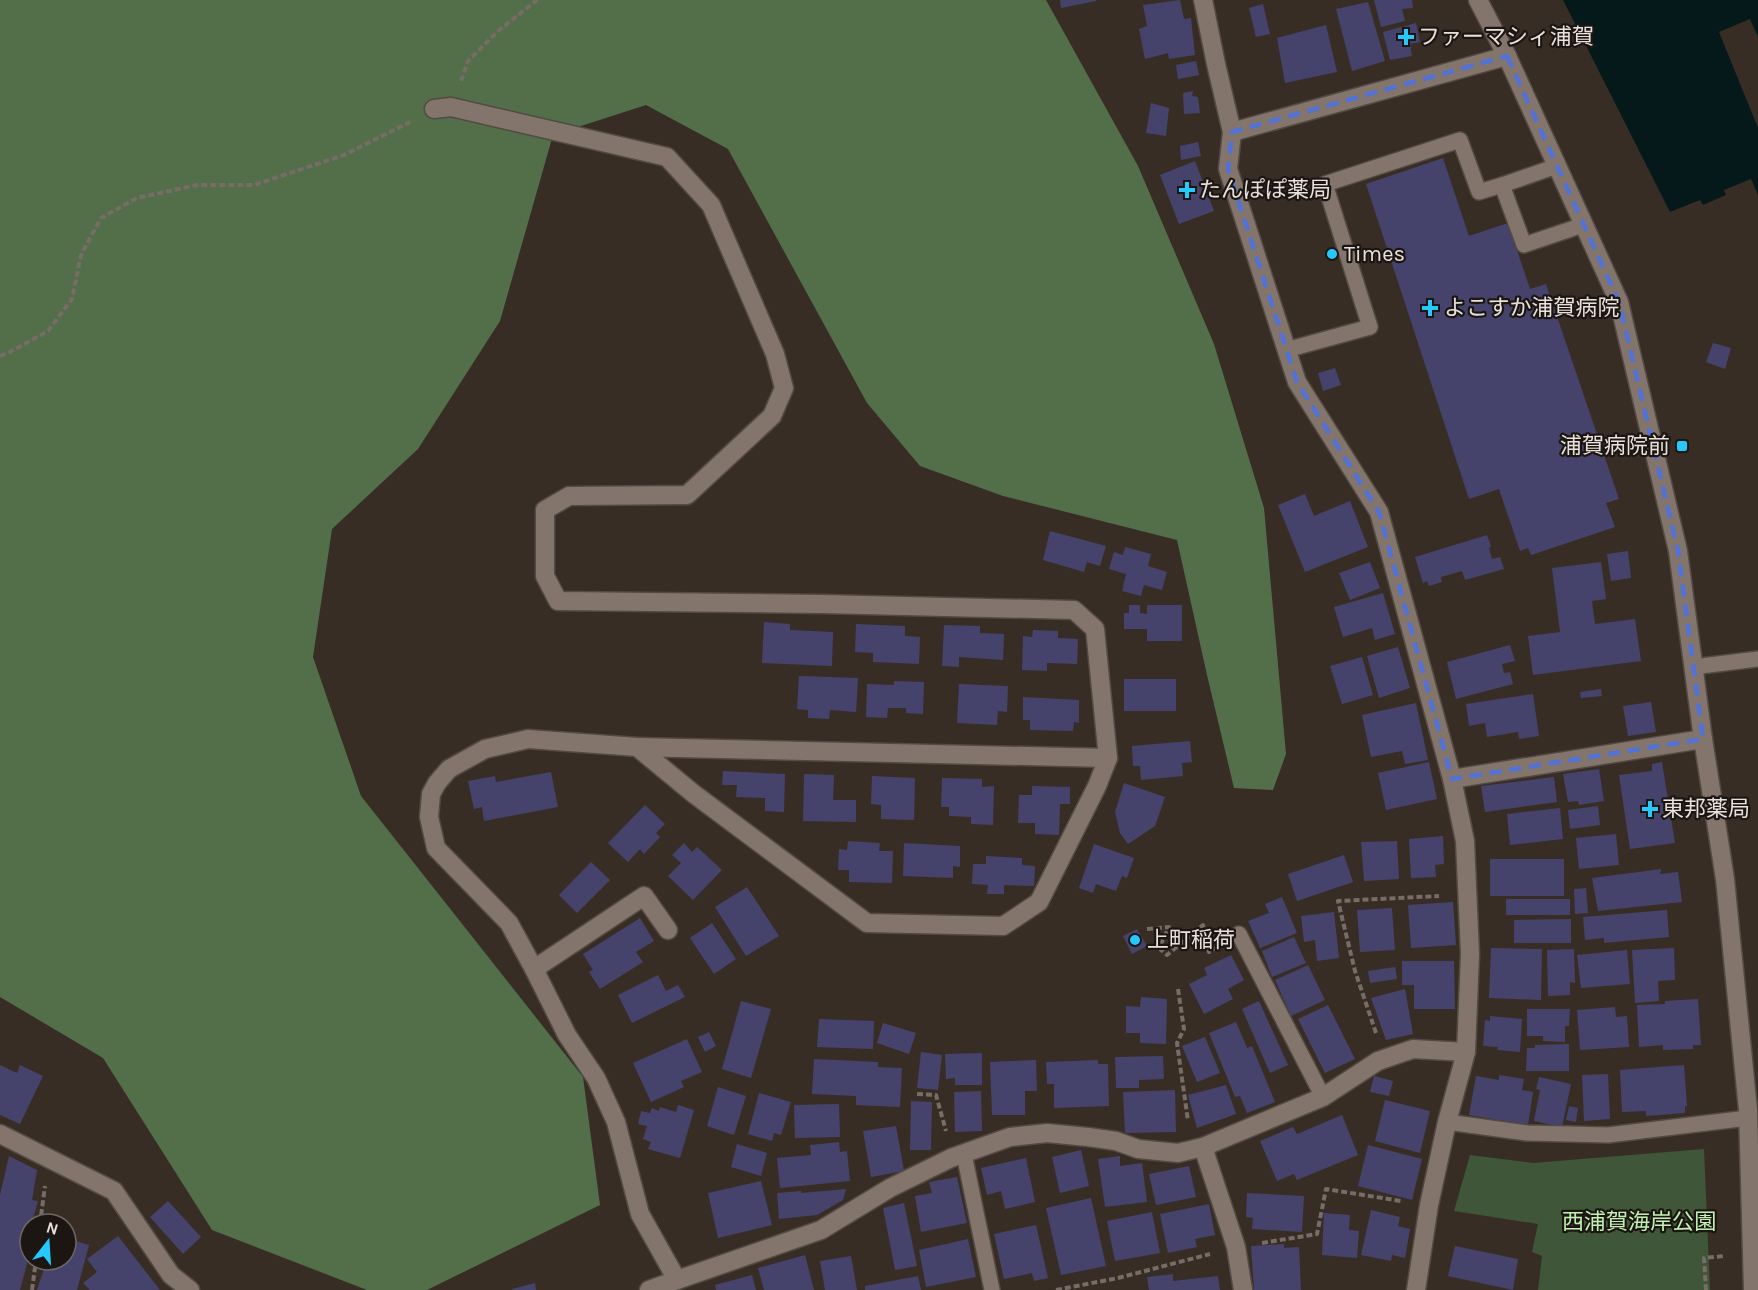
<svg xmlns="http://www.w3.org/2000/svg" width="1758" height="1290" viewBox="0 0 1758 1290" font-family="Karla,'Noto Sans JP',sans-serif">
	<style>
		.green { fill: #3f5638 }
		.forest { fill: #526f49 }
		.water { fill: #05191a }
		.pier { fill: #382d25 }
		.building { fill: #45436b }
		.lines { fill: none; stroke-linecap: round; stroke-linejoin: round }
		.lane-casing { stroke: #534a43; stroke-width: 18 }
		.street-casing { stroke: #534a43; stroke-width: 21 }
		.secondary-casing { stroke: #534a43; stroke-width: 21 }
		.path { stroke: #776d66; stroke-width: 4; stroke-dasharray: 6 3; stroke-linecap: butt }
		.lane { stroke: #83756c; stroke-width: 15 }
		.street { stroke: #83756c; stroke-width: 18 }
		.secondary { stroke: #83756c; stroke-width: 18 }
		.marked { fill: none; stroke: #5072d9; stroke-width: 4.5; stroke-dasharray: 12 8; stroke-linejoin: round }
		.poi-dot { fill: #25c9fe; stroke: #1c1613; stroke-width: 2 }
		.labels { text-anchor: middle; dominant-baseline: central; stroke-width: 4.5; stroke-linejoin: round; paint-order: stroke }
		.poi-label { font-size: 22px; fill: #e8e0db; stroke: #1c1613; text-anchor: start }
		.park-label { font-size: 22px; fill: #c1f0b2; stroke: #1c1613 }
	</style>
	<rect width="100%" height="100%" fill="#382d25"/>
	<polygon class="green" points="1704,1149 1710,1290 1538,1290 1542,1256 1532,1252 1538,1224 1454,1211 1470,1155 1533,1163"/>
	<polygon class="forest" points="0,0 1046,0 1138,166 1214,344 1264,508 1286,754 1273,790 1234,788 1207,675 1177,540 1003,496 920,466 867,403 728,149 646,105 553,135 500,321 418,449 332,529 313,657 361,796 583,1077 600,1205 427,1290 367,1290 212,1230 103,1058 0,997"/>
	<polygon class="water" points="1563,0 1758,0 1758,195 1751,179 1724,190 1726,195 1703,205 1700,200 1670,212"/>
	<polygon class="pier" points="1750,19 1758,37 1758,128 1719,32"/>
	<g class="building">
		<polygon points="1060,0 1096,0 1096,1 1061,8"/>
		<polygon points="1180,0 1184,19 1191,18 1195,55 1169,59 1168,53 1145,59 1139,29 1147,26 1143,5"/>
		<polygon points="1374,0 1412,0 1413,8 1402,9 1405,21 1381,27"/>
		<polygon points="1368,2 1385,61 1352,71 1336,9"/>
		<polygon points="1263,4 1270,34 1256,37 1249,8"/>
		<polygon points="1416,23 1420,42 1410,44 1412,56 1390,60 1383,32"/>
		<polygon points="1326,25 1337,72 1285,83 1277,38"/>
		<polygon points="1196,61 1199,75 1178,79 1176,65"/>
		<polygon points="1193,91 1192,96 1198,97 1200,113 1184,114 1183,93"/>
		<polygon points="1151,103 1169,108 1166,136 1146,133"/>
		<polygon points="1198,142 1201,156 1181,160 1180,146"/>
		<polygon points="1443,158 1469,236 1508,223 1530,289 1546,284 1619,499 1606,503 1615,527 1531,555 1528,548 1520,551 1499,489 1469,499 1366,184"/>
		<polygon points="1195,161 1214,211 1179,224 1160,175"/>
		<polygon points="1713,343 1731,348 1725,369 1706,362"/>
		<polygon points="1335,368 1341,385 1323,391 1318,373"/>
		<polygon points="1305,494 1314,516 1350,501 1368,547 1305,572 1278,505"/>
		<polygon points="1050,531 1106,546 1100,566 1087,562 1084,572 1043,560"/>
		<polygon points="1487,535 1491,546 1489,548 1492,559 1500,557 1504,569 1465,580 1462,571 1441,577 1442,582 1429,586 1427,581 1423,583 1415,557"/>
		<polygon points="1125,547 1151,554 1148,566 1167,572 1162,590 1144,585 1141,596 1122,591 1126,574 1109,569 1114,552 1123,555"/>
		<polygon points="1628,551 1631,578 1611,581 1607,554"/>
		<polygon points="1370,562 1380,588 1350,600 1339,573"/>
		<polygon points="1601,562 1606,599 1592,601 1595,624 1635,619 1641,661 1533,675 1528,636 1560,632 1552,568"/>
		<polygon points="1383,593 1395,634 1375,640 1372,628 1343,637 1334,607"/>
		<polygon points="1129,605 1140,605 1140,613 1147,614 1147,605 1182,605 1182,641 1147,641 1147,629 1124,629 1124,613 1129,613"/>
		<polygon points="764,622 790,624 790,630 833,632 832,666 762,663"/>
		<polygon points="856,624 905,626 905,636 920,637 919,664 873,662 873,653 855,652"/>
		<polygon points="944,625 980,626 980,633 1004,634 1003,660 959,657 959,667 942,666"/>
		<polygon points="1033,630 1058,631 1058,638 1078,639 1077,664 1047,663 1047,671 1022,670 1023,636 1032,637"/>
		<polygon points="1510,645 1515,661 1502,664 1504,673 1510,672 1513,684 1456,699 1447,662"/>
		<polygon points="1398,647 1410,688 1379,698 1367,656"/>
		<polygon points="1362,657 1373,695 1342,704 1330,666"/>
		<polygon points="799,676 858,678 856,712 830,710 829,719 808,718 808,710 797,709"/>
		<rect x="1124" y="679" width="52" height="32"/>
		<polygon points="894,681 924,682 923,714 906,713 906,708 888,708 887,718 866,717 867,684 894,685"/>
		<polygon points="959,684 1008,686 1007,712 998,711 997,725 957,723"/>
		<polygon points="1601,689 1602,696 1581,698 1580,692"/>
		<polygon points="1533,694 1539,736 1519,739 1518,732 1487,737 1485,723 1469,726 1466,704"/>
		<polygon points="1023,697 1079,700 1079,723 1074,722 1073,731 1030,730 1030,720 1023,720"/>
		<polygon points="1651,702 1656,732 1628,736 1623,706"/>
		<polygon points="1416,703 1428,760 1405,764 1402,751 1371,757 1362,715"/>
		<polygon points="1190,741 1192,762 1182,763 1183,776 1141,780 1140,766 1133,766 1132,746"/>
		<polygon points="1429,762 1437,799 1386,810 1378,773"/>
		<polygon points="1662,762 1675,843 1630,849 1619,775 1652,771 1652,764"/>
		<polygon points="1599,769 1604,801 1579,805 1578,801 1568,802 1563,774"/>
		<polygon points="723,771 785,774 784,812 765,811 765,798 736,797 737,785 722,785"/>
		<polygon points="551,772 558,807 484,821 482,807 474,809 468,781 495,776 496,782"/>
		<polygon points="804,774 834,775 833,800 856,800 856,822 803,821"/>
		<polygon points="872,776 915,778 914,820 881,819 881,805 871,804"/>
		<polygon points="1554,777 1557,802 1485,812 1481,786"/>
		<polygon points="942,778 982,779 982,787 994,786 993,825 971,824 971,817 949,816 949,807 941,807"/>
		<polygon points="1124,783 1165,797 1155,826 1128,844 1120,833 1115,812"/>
		<polygon points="1032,786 1070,787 1070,804 1060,804 1059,835 1035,834 1035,823 1018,823 1019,795 1032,795"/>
		<polygon points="645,805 665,824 656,833 660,837 644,854 640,849 628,862 608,843"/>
		<polygon points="1598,806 1600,825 1570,829 1568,810"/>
		<polygon points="1560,808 1563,839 1510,845 1507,814"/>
		<polygon points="1616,834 1619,865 1579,869 1576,838"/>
		<polygon points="1443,836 1444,864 1435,865 1436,877 1411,878 1409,839"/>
		<polygon points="848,841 880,843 879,851 893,851 892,883 849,882 849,870 838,870 839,849 847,850"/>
		<polygon points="1397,841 1399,879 1364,881 1361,842"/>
		<polygon points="684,843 692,852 697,847 722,870 693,900 668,876 681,863 672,855"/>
		<polygon points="904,843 960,846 960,867 953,866 953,878 903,876"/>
		<polygon points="1094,844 1134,858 1127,878 1122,876 1116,891 1096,884 1093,893 1079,888"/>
		<polygon points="1344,855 1353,882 1297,901 1288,874"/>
		<polygon points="986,856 1022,858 1022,865 1035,866 1034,886 1004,885 1004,894 987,894 988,885 972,884 973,864 986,864"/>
		<rect x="1490" y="859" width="74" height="37"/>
		<polygon points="591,862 610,880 577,913 559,895"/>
		<polygon points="1661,869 1660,874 1678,872 1682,902 1598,911 1592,878"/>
		<polygon points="747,887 779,936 746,956 715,907"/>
		<polygon points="1586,888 1588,913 1575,914 1574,889"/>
		<polygon points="1282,897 1297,933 1260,948 1248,921 1269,913 1265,904"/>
		<rect x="1506" y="899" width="64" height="16"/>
		<polygon points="1453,902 1456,945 1411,948 1408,905"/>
		<polygon points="1392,908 1395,950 1360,952 1357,910"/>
		<polygon points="1667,910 1669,937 1604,943 1604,938 1585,940 1583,917"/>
		<polygon points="1334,912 1339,958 1317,961 1315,940 1304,942 1301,916"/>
		<polygon points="640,918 654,941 636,952 643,962 600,989 589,972 593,970 583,954"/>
		<polygon points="1571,919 1571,943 1514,943 1514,920"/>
		<polygon points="712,923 736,959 714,974 690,938"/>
		<polygon points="1137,929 1147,946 1132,954 1123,936"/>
		<polygon points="1294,937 1306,963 1272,977 1262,951"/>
		<polygon points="1491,948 1542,949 1541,1000 1489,998"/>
		<polygon points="1674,948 1675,980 1658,981 1659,1001 1635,1003 1632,950"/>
		<polygon points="1574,949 1575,983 1570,982 1570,995 1548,996 1547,950"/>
		<polygon points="1627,950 1630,984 1581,988 1577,955"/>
		<polygon points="1231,955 1244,980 1228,989 1233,999 1204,1014 1189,984 1207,975 1204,968"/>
		<polygon points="1402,961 1454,961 1455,1009 1414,1009 1414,985 1402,985"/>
		<polygon points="1308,965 1325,1000 1291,1016 1275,980"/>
		<polygon points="1395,967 1397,979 1370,983 1368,971"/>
		<polygon points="658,975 666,991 678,985 685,997 632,1023 618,995"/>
		<polygon points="1405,989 1413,1034 1386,1040 1371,998"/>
		<polygon points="1141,997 1167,999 1166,1044 1140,1043 1140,1033 1126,1033 1126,1006 1140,1007"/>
		<polygon points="1698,999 1701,1045 1693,1045 1693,1049 1663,1050 1663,1045 1639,1047 1637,1005 1665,1004 1665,1001"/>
		<polygon points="741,1001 771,1009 751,1078 722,1069"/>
		<polygon points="1259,1001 1288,1065 1270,1073 1242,1009"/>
		<polygon points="1328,1005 1355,1059 1325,1073 1298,1019"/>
		<polygon points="1615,1007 1616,1017 1627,1016 1629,1047 1580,1050 1577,1010"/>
		<polygon points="1527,1009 1570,1009 1569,1026 1565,1026 1565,1042 1543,1041 1543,1036 1527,1036"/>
		<polygon points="1490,1016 1522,1019 1520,1052 1497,1050 1498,1047 1483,1046 1485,1020 1490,1021"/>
		<polygon points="819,1019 874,1021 873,1049 817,1047"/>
		<polygon points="1236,1022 1247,1048 1252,1046 1275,1102 1247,1113 1240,1096 1235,1097 1209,1033"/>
		<polygon points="883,1023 916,1033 909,1054 877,1043"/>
		<polygon points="709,1032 716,1046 705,1052 698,1037"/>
		<polygon points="1205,1037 1220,1073 1197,1082 1182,1046"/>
		<polygon points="687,1039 702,1072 681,1081 684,1087 651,1102 633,1063"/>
		<polygon points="1569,1044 1569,1071 1526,1071 1527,1048 1535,1048 1535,1045"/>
		<polygon points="921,1052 942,1055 938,1090 917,1088"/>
		<polygon points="982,1053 982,1085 955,1085 955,1078 946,1079 945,1054"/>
		<polygon points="1163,1056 1164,1079 1139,1080 1139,1088 1116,1088 1115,1057"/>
		<polygon points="814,1059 878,1062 878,1067 902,1068 900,1107 856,1105 856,1096 812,1094"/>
		<polygon points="1036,1060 1037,1091 1025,1091 1025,1115 992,1115 990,1062"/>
		<polygon points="1098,1060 1098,1064 1108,1064 1109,1106 1054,1108 1054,1084 1047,1084 1046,1062"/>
		<polygon points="0,1065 17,1073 20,1065 43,1076 20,1124 0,1115"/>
		<polygon points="1684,1065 1687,1106 1685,1106 1685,1113 1646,1116 1646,1111 1622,1112 1620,1070"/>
		<polygon points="1608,1074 1610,1119 1584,1121 1582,1075"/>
		<polygon points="1499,1075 1524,1079 1522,1090 1533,1092 1528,1125 1469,1115 1476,1076 1499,1080"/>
		<polygon points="1374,1076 1393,1081 1389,1096 1370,1092"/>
		<polygon points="1539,1077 1571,1084 1562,1127 1534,1121 1540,1090 1536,1089"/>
		<polygon points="1226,1085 1236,1114 1197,1128 1188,1095"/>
		<polygon points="718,1087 746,1096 734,1135 707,1126"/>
		<polygon points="1175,1090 1176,1132 1125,1133 1123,1092"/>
		<polygon points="981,1091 982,1131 955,1132 954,1092"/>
		<polygon points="759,1093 791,1102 781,1135 774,1133 772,1141 748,1134"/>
		<polygon points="1385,1100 1430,1111 1420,1153 1375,1141"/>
		<polygon points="911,1101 932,1102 931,1150 910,1150"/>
		<polygon points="839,1104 840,1137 795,1138 794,1105"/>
		<polygon points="678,1105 694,1110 680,1158 648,1149 651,1142 643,1139 647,1126 638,1124 641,1111 650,1113 652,1108 659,1111 660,1107 676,1112"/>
		<polygon points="1569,1106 1578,1108 1576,1122 1566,1120"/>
		<polygon points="1342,1115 1358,1155 1297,1180 1294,1174 1277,1181 1260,1141 1293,1127 1297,1134"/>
		<polygon points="896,1126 904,1171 871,1177 863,1131"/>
		<polygon points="839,1142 840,1152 847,1151 850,1181 780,1188 777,1158 811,1155 810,1145"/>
		<polygon points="737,1144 767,1153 761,1176 731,1167"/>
		<polygon points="1368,1145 1422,1159 1412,1200 1358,1186"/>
		<polygon points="1081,1150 1089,1186 1060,1193 1052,1157"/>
		<polygon points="9,1156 37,1170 32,1200 38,1201 26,1244 30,1247 30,1252 20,1290 0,1290 0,1195"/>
		<polygon points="1120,1156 1120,1166 1142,1163 1147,1202 1105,1207 1098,1159"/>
		<polygon points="1026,1158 1035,1202 1005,1209 1001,1191 987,1195 981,1168"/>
		<polygon points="1189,1166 1196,1197 1156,1205 1149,1174"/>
		<polygon points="957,1177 967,1223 921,1232 915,1196 932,1193 929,1182"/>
		<polygon points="761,1181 772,1225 718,1238 708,1193"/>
		<polygon points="846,1189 843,1200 817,1215 779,1219 777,1193 801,1191 801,1193"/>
		<polygon points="1247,1193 1304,1196 1302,1232 1252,1229 1253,1218 1246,1217"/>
		<polygon points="1091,1198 1106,1266 1061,1275 1046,1208"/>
		<polygon points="168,1201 201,1237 183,1254 150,1217"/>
		<polygon points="904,1203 917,1266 895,1270 883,1208"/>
		<polygon points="1209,1204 1215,1235 1195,1239 1197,1247 1168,1253 1160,1214"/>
		<polygon points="1371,1210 1400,1217 1398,1226 1410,1229 1405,1258 1392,1255 1391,1261 1361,1255"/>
		<polygon points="1152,1212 1160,1253 1115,1261 1107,1221"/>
		<polygon points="1324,1213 1350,1215 1349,1230 1359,1231 1357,1258 1322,1255"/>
		<polygon points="1036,1225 1048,1278 1034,1281 1032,1273 1004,1279 994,1234"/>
		<polygon points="118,1236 160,1290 90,1290 83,1283 97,1272 87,1259"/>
		<polygon points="66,1238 89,1245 77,1290 37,1290 47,1260 66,1260"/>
		<polygon points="968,1239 976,1277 926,1287 919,1250"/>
		<polygon points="1284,1244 1284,1248 1299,1247 1301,1290 1254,1290 1251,1246"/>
		<polygon points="1455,1246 1518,1259 1513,1290 1448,1276"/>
		<polygon points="805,1255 814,1290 764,1290 758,1268"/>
		<polygon points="851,1256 857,1290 825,1290 820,1261"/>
		<polygon points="1173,1274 1173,1281 1218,1276 1220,1290 1149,1290 1147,1277"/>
		<polygon points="752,1275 756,1290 716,1290 715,1285"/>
		<polygon points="918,1276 921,1290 865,1290 865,1286"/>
		<polygon points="535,1283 536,1290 512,1290 512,1289"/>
	</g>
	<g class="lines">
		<defs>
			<g id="lane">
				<polyline points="1557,166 1502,185 1524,245 1583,225"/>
				<polyline points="1286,350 1370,327 1325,184 1460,140 1479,192 1502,185"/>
				<polyline points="1693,667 1758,659"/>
				<polyline points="1239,934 1323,1097"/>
				<polyline points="1447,1122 1527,1133 1608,1135 1748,1118"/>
				<polyline points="964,1154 992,1290"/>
			</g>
			<g id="street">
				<polyline points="1203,0 1216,64 1232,132 1228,169 1297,382 1379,512 1452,779 1465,841 1470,954 1466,1052 1447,1122 1429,1205 1416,1290"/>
				<polyline points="434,109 451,107 667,157 711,205 775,354 784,388 772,416 687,495 569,496 545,510 545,576 558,601 822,604 1074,610 1095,629 1108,758 1097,786 1039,902 1003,926 867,923 694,794 637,747 528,739 485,749 449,769 437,783 431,794 429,817 436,848 509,923 534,969 567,1035 596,1078 616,1122 640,1214 677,1280 821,1230 890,1188 951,1158 1010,1137 1047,1133 1088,1137 1116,1141 1138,1149 1178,1153 1203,1147 1323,1097 1378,1061 1413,1049 1466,1052"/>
				<polyline points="1232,132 1507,56"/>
				<polyline points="637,747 1108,758"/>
				<polyline points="1452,779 1703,739"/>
				<polyline points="534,969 644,896 668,930"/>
				<polyline points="0,1134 114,1191 171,1275 190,1290"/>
				<polyline points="1203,1147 1236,1247 1243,1290"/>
				<polyline points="649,1290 677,1280"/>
			</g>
			<polyline id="secondary" points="1478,0 1507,56 1619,302 1678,551 1703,739 1725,879 1748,1110 1753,1290"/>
		</defs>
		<use href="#lane" class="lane-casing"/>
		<use href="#street" class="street-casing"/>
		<use href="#secondary" class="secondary-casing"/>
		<g class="path">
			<polyline points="461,81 468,61 497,32 537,0"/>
			<polyline points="0,356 8,353 48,331 72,299 81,255 101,218 137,198 197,185 254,185 344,155 410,122"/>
			<polyline points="1147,929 1169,927 1159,948 1167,955 1203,925 1209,952 1217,947"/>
			<polyline points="1178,989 1184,1029 1177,1043 1188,1121"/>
			<polyline points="1376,1033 1355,971 1338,901 1439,896"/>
			<polyline points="917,1094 936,1095 946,1131"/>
			<polyline points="40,1224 45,1186"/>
			<polyline points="1262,1243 1317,1234 1326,1189 1401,1201"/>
			<polyline points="32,1290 36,1260"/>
			<polyline points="1056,1290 1118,1278 1210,1254"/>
			<polyline points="1706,1290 1704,1258 1724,1256"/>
		</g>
		<use href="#lane" class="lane"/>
		<use href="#street" class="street"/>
		<use href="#secondary" class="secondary"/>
	</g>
	<path class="marked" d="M1507 56 1619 302 1678 551 1703 739 1452 779 1379 512 1297 382 1228 169 1232 132Z"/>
	<g class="poi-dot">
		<path d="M1403 28h6v6h6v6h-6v6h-6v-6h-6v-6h6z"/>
		<path d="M1184 181h6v6h6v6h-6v6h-6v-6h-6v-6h6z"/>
		<circle cx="1332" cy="254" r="6"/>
		<path d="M1427 299h6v6h6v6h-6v6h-6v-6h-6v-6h6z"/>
		<rect x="1676" y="440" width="12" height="12" rx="3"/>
		<path d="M1647 800h6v6h6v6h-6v6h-6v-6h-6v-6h6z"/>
		<circle cx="1135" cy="940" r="6"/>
	</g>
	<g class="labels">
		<g class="poi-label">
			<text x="1418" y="37">ファーマシィ浦賀</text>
			<text x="1199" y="190">たんぽぽ薬局</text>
			<text x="1344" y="254">Times</text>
			<text x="1444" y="308">よこすか浦賀病院</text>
			<text x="1670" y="446" text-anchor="end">浦賀病院前</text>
			<text x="1662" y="809">東邦薬局</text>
			<text x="1147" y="940">上町稲荷</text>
		</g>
		<g class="park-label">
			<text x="1639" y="1222">西浦賀海岸公園</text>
		</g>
	</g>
	<g transform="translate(48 1242) rotate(17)"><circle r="28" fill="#1c1613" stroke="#6e6763" stroke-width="1.5"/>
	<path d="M0-4.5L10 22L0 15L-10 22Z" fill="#25c9fe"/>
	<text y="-9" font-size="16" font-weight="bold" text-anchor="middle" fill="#e8e0db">N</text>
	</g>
</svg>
